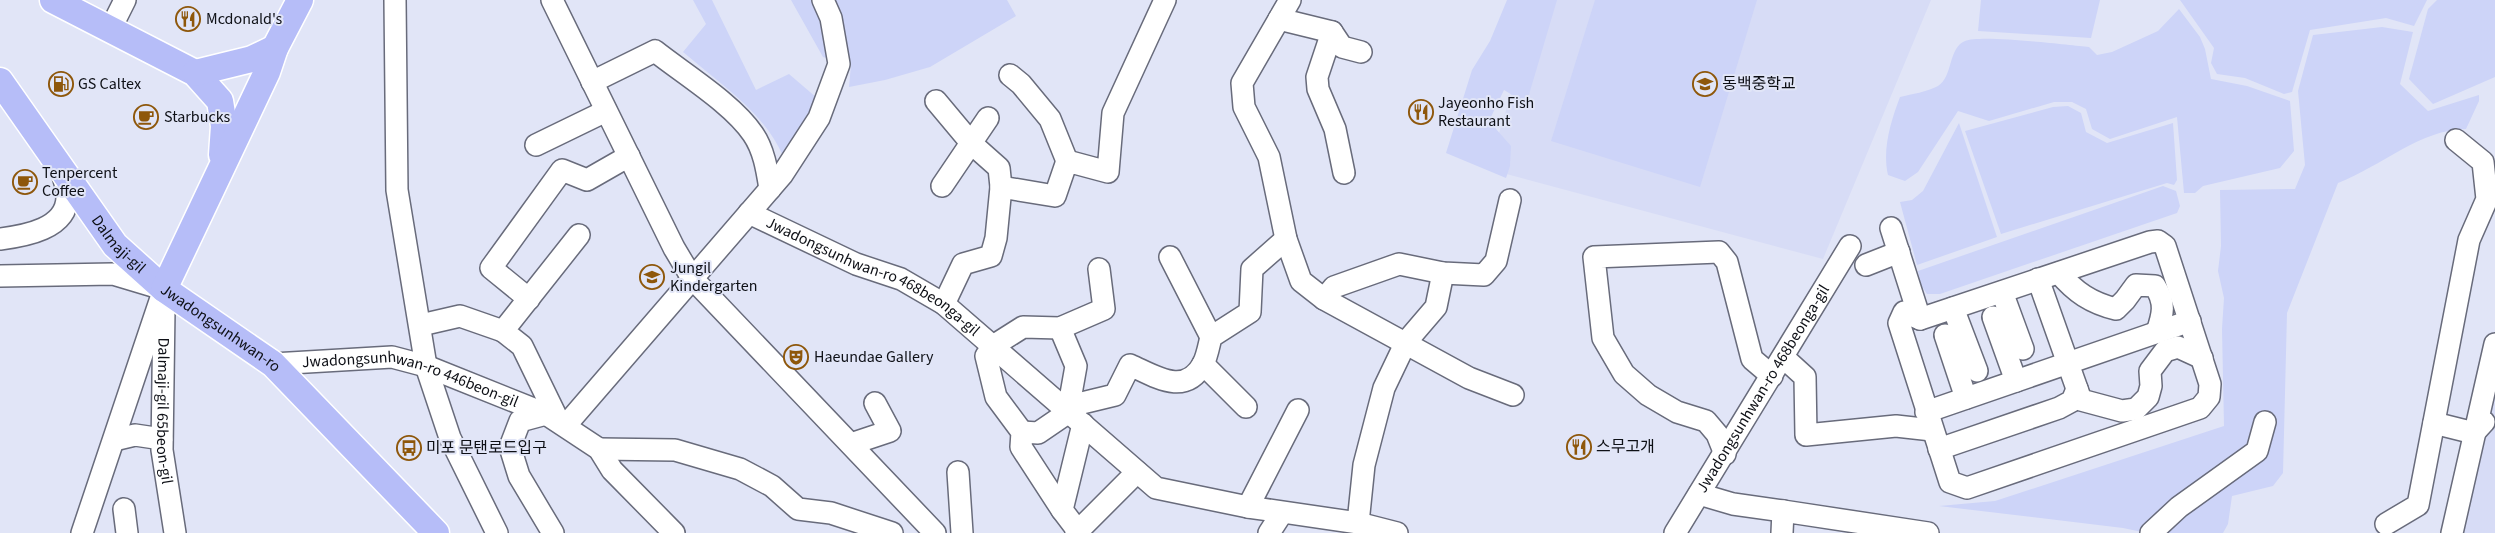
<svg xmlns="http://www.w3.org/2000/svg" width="2495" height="533" viewBox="0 0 2495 533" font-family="'Source Sans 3','Noto Sans KR',sans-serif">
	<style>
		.built { fill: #d7dcf6 }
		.green { fill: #cdd4f8 }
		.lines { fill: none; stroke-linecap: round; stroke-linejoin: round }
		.minor-casing { stroke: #686b7b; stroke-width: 24 }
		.major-casing { stroke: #fff; stroke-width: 29 }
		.minor { stroke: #fff; stroke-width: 21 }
		.major { stroke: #b6bdf8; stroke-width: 26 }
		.labels { text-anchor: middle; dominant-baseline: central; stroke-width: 4; stroke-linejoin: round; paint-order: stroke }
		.poi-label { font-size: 16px; fill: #0e1016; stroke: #e1e5f7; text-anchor: start }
		.street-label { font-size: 16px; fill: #0e1016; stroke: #e1e5f7 }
	</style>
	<rect width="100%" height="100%" fill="#e1e5f7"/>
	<g class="built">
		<polygon points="1540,0 1931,0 1823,259 1488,169"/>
		<polygon points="2495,393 2495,533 2464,533 2468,501"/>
	</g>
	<g class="green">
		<path d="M693 0H712L756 90 789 74 817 98 783 156C764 112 719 83 683 52L706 24Z"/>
		<polygon points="791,0 1007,0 1016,16 930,67 885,80 849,87 851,65 823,57"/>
		<polygon points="1507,0 1557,0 1528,98 1519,99 1504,90 1489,121 1511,146 1510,166 1506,178 1446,153 1472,70 1490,41"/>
		<polygon points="1595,0 1757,0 1700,187 1551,141"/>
		<polygon points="1981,0 2100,0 2091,38 1978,31"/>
		<polygon points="2180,0 2427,0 2414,26 2386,18 2310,30 2292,92 2284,94 2245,78 2217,74 2211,63 2214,48"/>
		<polygon points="2437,0 2495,0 2495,77 2433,104 2409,79 2428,9"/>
		<path d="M2179 9 2200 37 2205 49 2211 79 2247 86 2290 101 2294 151 2280 168 2203 186 2195 193H2184L2177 117 2110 139 2092 129 2086 109 2072 102H2054L1989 121 1958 111 1918 172 1905 181 1888 175C1882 149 1891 121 1900 97 1912 94 1927 92 1938 86 1953 77 1948 48 1965 41 1981 34 2067 45 2089 47L2097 55 2112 52 2158 31Z"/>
		<path d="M2382 27 2413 32 2400 84 2428 111 2479 95V101L2466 129C2421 129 2380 167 2338 183L2287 313 2283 473 2273 486 2232 496 2228 524 2223 533H2147L2123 528 1939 506 1995 501 2224 426 2222 329 2224 298 2218 271 2221 246 2220 190 2295 189 2305 165 2298 91 2313 35Z"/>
		<polygon points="2068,106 2081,113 2086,132 2107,143 2173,123 2177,180 2174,185 2167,183 2001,234 1965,131 2053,107"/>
		<polygon points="1959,123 1997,237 1917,265 1900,202 1912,200 1923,191"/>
		<polygon points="2163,186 2176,191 2180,206 2177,213 1940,294 1927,294 1921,285 1918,271"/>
	</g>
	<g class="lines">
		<defs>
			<g id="minor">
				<polyline points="395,0 397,190 426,366 450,438 497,533"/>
				<polyline points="552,0 674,248 692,278 935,533"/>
				<polyline points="1290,0 1242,83 1244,107 1269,157 1286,239 1301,281 1324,299 1469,378 1513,395"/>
				<polyline points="1279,19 1332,32 1342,47 1361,52"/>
				<polyline points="111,28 125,0"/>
				<polyline points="1332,32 1317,77 1318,89 1335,129 1344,173"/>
				<polyline points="1010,75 1021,84 1050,119 1067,161"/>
				<path d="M592 82 655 51C684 74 733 104 753 134 764 150 767 170 770 189"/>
				<polyline points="936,101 972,144 999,168 1001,187"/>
				<polyline points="536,145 606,111"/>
				<polyline points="942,186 988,118"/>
				<path id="s1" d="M749 213 856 264 901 279 944 304 1156 488 1248 507 1358 523 1397 533"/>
				<polyline points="1891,228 1920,319"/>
				<path d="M0 239C24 236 68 229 67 196 67 188 64 180 62 172"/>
				<polygon points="2158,241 2165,246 2210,384 2209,397 2200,408 1967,488 1950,482 1899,323 1904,312 1920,319 2150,242"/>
				<polyline points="1170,257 1211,337"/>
				<polyline points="1866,265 1899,252"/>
				<path d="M2059 273C2075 292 2091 303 2116 309L2125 300 2136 285 2155 286C2166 303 2163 314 2157 332"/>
				<polyline points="0,276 113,274 163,289"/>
				<polyline points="2038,279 2081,400 2122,411 2136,409 2148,397 2151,386 2150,371 2165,351 2178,347 2202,358"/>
				<polyline points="2002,292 2023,349"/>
				<polyline points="529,299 491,268 562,170 587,180 629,156"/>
				<polyline points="1324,299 1334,287 1399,264 1443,273 1484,275 1496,261 1510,200"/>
				<polyline points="944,304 963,264 991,256 996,238 1001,187 1055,196 1067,161 1108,172 1113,113 1165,0"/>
				<polyline points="1953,308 1977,371"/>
				<path id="s2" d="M164 309 162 450 175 533"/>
				<polyline points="1993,317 2016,381"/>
				<polyline points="421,325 460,316 503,331"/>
				<polyline points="1060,328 1076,366 1068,411"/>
				<polyline points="1945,335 1966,398"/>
				<polyline points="1783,357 1805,377 1806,435 1896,426 1932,430"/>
				<path id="s3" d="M273 364 392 357 426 366 546 414 599 449 612 470 674 533"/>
				<polyline points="1203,364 1246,407"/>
				<polyline points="1926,412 2190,321"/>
				<polyline points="546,414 520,421 510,447 519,476 553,533"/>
				<polyline points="558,420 522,346 503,331 579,235"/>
				<polyline points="2434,423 2474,433 2484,422"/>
				<polyline points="566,425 782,175 819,118 839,64 831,18 823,0"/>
				<path d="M1022 432 1038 433 1082 403 1115 395 1130 365C1155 376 1185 397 1203 364 1207 357 1209 345 1211 337L1250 312 1252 269 1286 239"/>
				<polyline points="114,440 135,435 162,439"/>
				<polyline points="851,444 890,431 875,403"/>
				<polyline points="599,449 675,450 740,469 772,486 798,509 831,513 892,533"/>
				<polyline points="1939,449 2059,408 2072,401 2077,389"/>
				<polyline points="1725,454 1717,434 1706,421 1677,412 1648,395 1624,374 1603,338 1594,257 1719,252 1727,262 1752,359 1772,376"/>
				<polyline points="958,472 962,533"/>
				<polyline points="1699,494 1733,504 1783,511"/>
				<polyline points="1248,507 1298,410"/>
				<polyline points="124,509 127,533"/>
				<polyline points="1062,510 1021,447 1022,432 996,397 986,356 993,346 1023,327 1060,328 1104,309 1099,269"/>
				<polyline points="1358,523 1364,465 1384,388 1406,342 1436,307 1443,273"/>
				<polyline points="2386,524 2418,505 2469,240 2487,199 2483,162 2456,140"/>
				<polyline points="1078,531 1062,510 1083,424"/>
				<polyline points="82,533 164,289"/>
				<polyline points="1076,533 1137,472"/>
				<polyline points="1269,533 1282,513"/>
				<path id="s4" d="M1675 533 1850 246"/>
				<polyline points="1782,533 1783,511 1928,533"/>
				<polyline points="2151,533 2179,507 2257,451 2265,422"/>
				<polyline points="2452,533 2495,344"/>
			</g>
			<g id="major">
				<polyline points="53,0 195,73 220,101 224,126 222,155"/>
				<polyline points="195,73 252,59 275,48"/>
				<path id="s5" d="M0 81 115 245 164 289 273 364 436 533"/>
				<polyline points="164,289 267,72 275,48 300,0"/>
			</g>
		</defs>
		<use href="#minor" class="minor-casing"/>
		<use href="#major" class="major-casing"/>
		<use href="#minor" class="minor"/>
		<use href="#major" class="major"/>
	</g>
	<defs>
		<symbol id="restaurant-ring" viewBox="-11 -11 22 22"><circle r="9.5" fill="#e1e5f7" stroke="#8e570b" stroke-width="1.5"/><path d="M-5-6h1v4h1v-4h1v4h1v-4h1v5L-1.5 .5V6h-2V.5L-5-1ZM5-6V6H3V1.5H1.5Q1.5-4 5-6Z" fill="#8e570b"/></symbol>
		<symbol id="fuel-ring" viewBox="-11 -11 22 22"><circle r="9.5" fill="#e1e5f7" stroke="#8e570b" stroke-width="1.5"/><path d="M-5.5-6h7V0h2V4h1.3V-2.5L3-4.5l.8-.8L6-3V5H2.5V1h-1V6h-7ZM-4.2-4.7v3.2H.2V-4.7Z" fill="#8e570b"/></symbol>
		<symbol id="school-ring" viewBox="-11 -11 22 22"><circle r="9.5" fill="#e1e5f7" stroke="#8e570b" stroke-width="1.5"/><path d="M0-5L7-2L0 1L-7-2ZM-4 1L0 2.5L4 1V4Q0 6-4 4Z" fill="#8e570b"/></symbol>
		<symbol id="cafe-ring" viewBox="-11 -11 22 22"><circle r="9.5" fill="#e1e5f7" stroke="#8e570b" stroke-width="1.5"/><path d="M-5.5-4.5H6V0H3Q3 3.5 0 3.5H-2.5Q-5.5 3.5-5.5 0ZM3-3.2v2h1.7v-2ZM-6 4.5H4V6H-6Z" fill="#8e570b"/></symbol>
		<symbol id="theatre-ring" viewBox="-11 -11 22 22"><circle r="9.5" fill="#e1e5f7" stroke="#8e570b" stroke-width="1.5"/><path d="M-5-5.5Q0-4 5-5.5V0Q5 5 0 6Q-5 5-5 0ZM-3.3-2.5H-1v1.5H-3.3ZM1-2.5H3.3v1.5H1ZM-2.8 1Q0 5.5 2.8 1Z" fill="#8e570b"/></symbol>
		<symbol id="bus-ring" viewBox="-11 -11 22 22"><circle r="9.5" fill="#e1e5f7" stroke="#8e570b" stroke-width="1.5"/><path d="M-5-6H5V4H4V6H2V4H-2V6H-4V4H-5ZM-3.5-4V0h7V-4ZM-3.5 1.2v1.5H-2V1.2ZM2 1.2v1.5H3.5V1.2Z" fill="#8e570b"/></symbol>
	</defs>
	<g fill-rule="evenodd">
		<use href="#restaurant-ring" x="174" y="5" width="28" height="28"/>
		<use href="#fuel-ring" x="47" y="70" width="28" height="28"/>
		<use href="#school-ring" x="1691" y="70" width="28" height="28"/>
		<use href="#restaurant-ring" x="1407" y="98" width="28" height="28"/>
		<use href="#cafe-ring" x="132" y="103" width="28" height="28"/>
		<use href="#cafe-ring" x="11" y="168" width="28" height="28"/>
		<use href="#school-ring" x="638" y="263" width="28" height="28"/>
		<use href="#theatre-ring" x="782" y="343" width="28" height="28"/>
		<use href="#restaurant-ring" x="1565" y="433" width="28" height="28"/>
		<use href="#bus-ring" x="395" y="434" width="28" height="28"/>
	</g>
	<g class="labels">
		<g class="poi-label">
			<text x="206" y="19">Mcdonald's</text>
			<text x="78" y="84">GS Caltex</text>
			<text x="1722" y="84">동백중학교</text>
			<text x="1438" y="103">Jayeonho Fish<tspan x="1438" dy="18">Restaurant</tspan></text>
			<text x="164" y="117">Starbucks</text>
			<text x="42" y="173">Tenpercent<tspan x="42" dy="18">Coffee</tspan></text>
			<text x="670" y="268">Jungil<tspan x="670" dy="18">Kindergarten</tspan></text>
			<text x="814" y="357">Haeundae Gallery</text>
			<text x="1596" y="447">스무고개</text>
			<text x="426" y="448">미포 문탠로드입구</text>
		</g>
		<g class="street-label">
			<text stroke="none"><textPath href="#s5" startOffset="202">Dalmaji-gil</textPath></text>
			<text stroke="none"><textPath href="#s1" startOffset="140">Jwadongsunhwan-ro 468beonga-gil</textPath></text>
			<text stroke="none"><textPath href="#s5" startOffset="335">Jwadongsunhwan-ro</textPath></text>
			<text stroke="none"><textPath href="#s3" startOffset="141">Jwadongsunhwan-ro 446beon-gil</textPath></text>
			<text stroke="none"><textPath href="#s4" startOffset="169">Jwadongsunhwan-ro 468beonga-gil</textPath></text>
			<text stroke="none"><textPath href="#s2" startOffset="102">Dalmaji-gil 65beon-gil</textPath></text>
		</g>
	</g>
</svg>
